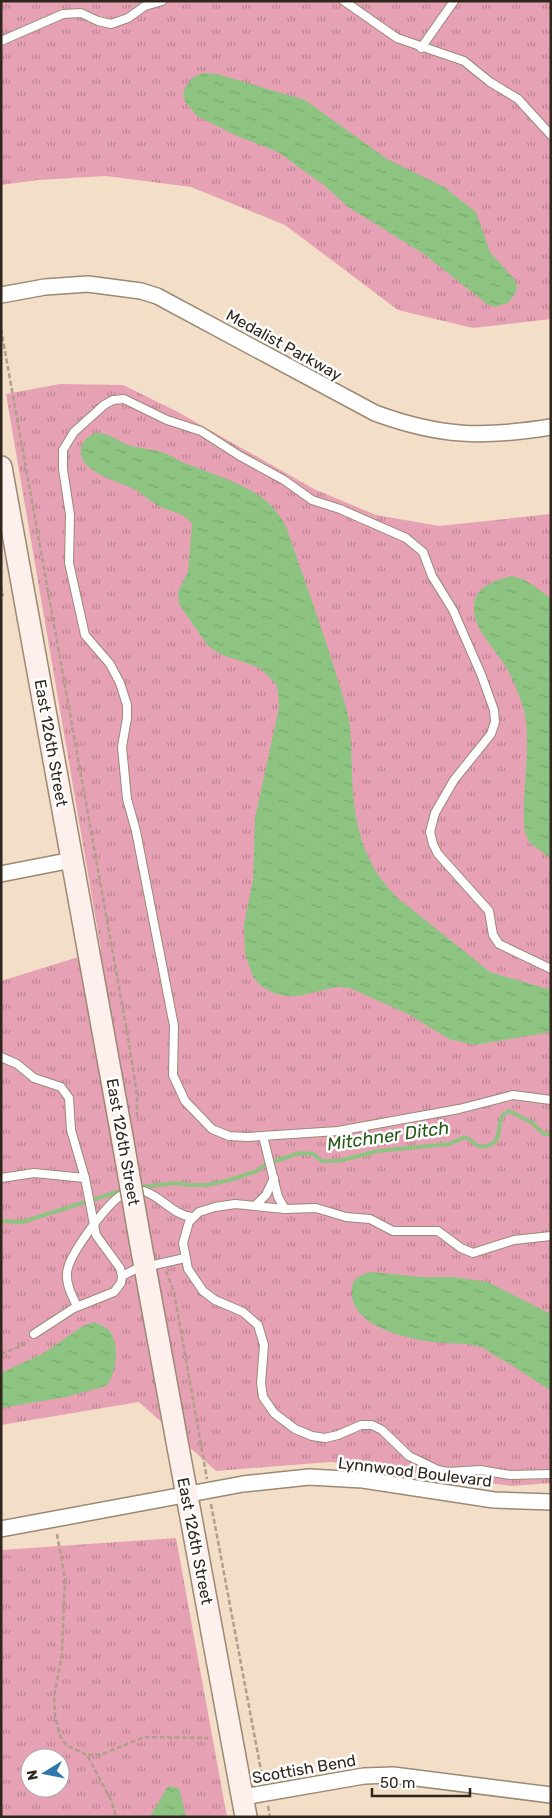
<svg xmlns="http://www.w3.org/2000/svg" width="552" height="1818" viewBox="0 0 552 1818" font-family="Rubik,sans-serif">
	<style>
		.grass { fill: url(#grass-tufts); fill-rule: evenodd }
		.water { fill: url(#water-ripples) }
		.lines { fill: none; stroke-linecap: round; stroke-linejoin: round }
		.stream { stroke: #8dc481; stroke-width: 4 }
		.lane-casing { stroke: #9b8974; stroke-width: 10 }
		.street-casing { stroke: #9b8974; stroke-width: 18 }
		.secondary-casing { stroke: #9b8974; stroke-width: 24 }
		.path { stroke: #af9f8c; stroke-width: 2.5; stroke-dasharray: 5 2.5; stroke-linecap: butt }
		.lane { stroke: #fff; stroke-width: 8 }
		.street { stroke: #fff; stroke-width: 15 }
		.secondary { stroke: #fdefeb; stroke-width: 21 }
		.secondary-bridge-casing { stroke: #9b8974; stroke-width: 24; stroke-linecap: butt }
		.secondary-bridge { stroke: #fdefeb; stroke-width: 21 }
		.labels { text-anchor: middle; dominant-baseline: central; stroke-width: 5; stroke-linejoin: round; paint-order: stroke }
		.street-label { font-size: 16px; fill: #2f271e; stroke: #fff }
		.water-label { font-size: 18px; font-style: italic; fill: #245817; stroke: #fff }
	</style>
	<defs>
		<pattern id="grass-tufts" width="24" height="20" patternUnits="userSpaceOnUse" patternTransform="scale(1.25)"><rect width="24" height="20" fill="#e7a1b5"/><path d="M3 7l-1-3M5 7V3M7 7l1-3M15 17l-1-3M17 17v-4M19 17l1-3" fill="none" stroke="#bc8393"/></pattern>
		<pattern id="water-ripples" width="26" height="14" patternUnits="userSpaceOnUse" patternTransform="scale(1.25)"><rect width="26" height="14" fill="#8dc481"/><path d="M2 4q2-2 4 0t4 0M15 11q2-2 4 0t4 0" fill="none" stroke="#7aa86f"/></pattern>
	</defs>
	<rect width="100%" height="100%" fill="#f3dec7"/>
	<g class="grass">
		<polygon points="1,1 551,1 551,319 473,328 398,310 285,225 191,187 106,176 38,180 1,185"/>
		<polygon points="60,384 123,385 176,411 314,489 376,515 439,526 551,514 551,1483 512,1486 331,1462 216,1471 139,1402 1,1425 1,981 101,950 6,394"/>
		<path d="M176 1538 227 1817H1V1550ZM30 1758H60V1788H30Z"/>
	</g>
	<g class="water">
		<polygon points="203,73 217,74 305,100 387,159 444,187 476,212 490,252 515,280 517,286 516,292 508,303 495,307 487,304 424,254 348,207 325,186 278,152 235,135 197,116 186,103 183,96 185,88 192,78"/>
		<path d="M96 433C109 432 119 442 131 446 140 448 148 449 157 451 170 453 179 462 192 466 228 480 270 490 287 529 307 588 329 647 346 707 352 727 351 750 352 771 353 820 362 865 399 899L490 972 551 990V1032L475 1045 449 1039 408 1014 350 988 336 987 299 996H286L273 993 261 986 253 977 245 953 244 925 253 880 255 818 279 708 278 692 276 684 260 668 220 654 208 646 179 604 178 592 188 571 192 524C186 513 168 511 158 506 150 501 144 495 136 490 121 482 77 472 81 449 82 441 88 436 96 433Z"/>
		<path d="M512 576 525 580 551 598V859L529 842 525 832C520 794 534 737 522 704 518 692 513 679 507 669 496 649 473 630 474 606 474 587 497 579 512 576Z"/>
		<path d="M372 1272 422 1277H454L488 1282 551 1314V1391C531 1378 513 1365 492 1354 489 1352 486 1349 483 1348 468 1342 448 1344 433 1342 405 1338 347 1326 352 1287 353 1277 363 1274 372 1272Z"/>
		<path d="M94 1322C99 1324 108 1328 111 1333 119 1347 117 1374 106 1386L66 1397 1 1408V1373L44 1353 83 1326Z"/>
		<polygon points="168,1786 179,1788 186,1817 150,1817"/>
	</g>
	<g class="lines">
		<g class="stream">
			<path d="M138 1187 177 1183 188 1185H207L230 1180 257 1171 266 1164 300 1153 313 1154 322 1161H339L378 1151 449 1144 465 1137C470 1139 474 1144 479 1146 481 1147 485 1146 487 1146 507 1141 492 1118 509 1111L531 1122 544 1134H551"/>
			<polyline points="1,1221 22,1222 124,1190"/>
		</g>
		<defs>
			<g id="lane">
				<polyline points="344,1 397,38 464,61 490,82 518,99 551,135"/>
				<polyline points="1,41 63,14 81,13 98,21 111,24 128,18 145,6 162,1"/>
				<polyline points="421,48 454,1"/>
				<polyline points="551,969 499,944 493,935 489,911 438,854 433,844 430,832 435,813 454,780 491,734 495,722 494,710 481,674 453,610 432,576 423,552 406,538 340,509 312,500 284,480 240,456 201,431 167,420 124,399 113,400 104,405 74,432 63,450 63,469 70,515 69,563 85,635 110,664 120,683 127,705 127,718 122,747 127,799 136,831 174,1026 173,1075 185,1101 212,1129 229,1136 247,1137 338,1131 459,1109 513,1095 551,1100"/>
				<polyline points="1,1057 17,1064 34,1078 61,1087 69,1098 71,1130 85,1178 96,1235 120,1268 122,1276 121,1283 114,1292 74,1308 34,1334"/>
				<polyline points="263,1136 278,1197 285,1209"/>
				<polyline points="1,1178 34,1173 85,1178"/>
				<path d="M144 1191C162 1197 173 1215 192 1217"/>
				<polyline points="255,1206 266,1195 274,1178"/>
				<polyline points="551,1236 514,1240 473,1253 461,1248 438,1231 393,1231 370,1219 346,1217 316,1208 285,1209 235,1204 215,1207 199,1212 189,1222 183,1243 188,1269 203,1291 215,1300 243,1312 258,1325 264,1345 261,1383 263,1397 274,1413 295,1429 312,1436 325,1438 338,1435 361,1425 372,1425 382,1430 409,1456 438,1470 448,1472 480,1470 510,1475 551,1474"/>
				<polyline points="122,1276 136,1269 185,1258"/>
				<path d="M77 1306C72 1296 66 1284 67 1273 68 1255 106 1206 120 1196"/>
			</g>
			<g id="street">
				<path d="M1 295 45 287 88 284 141 291 157 296 375 413C440 437 483 438 551 427"/>
				<polyline points="1,874 72,860"/>
				<polyline points="1,1529 243,1484 309,1477 363,1480 494,1500 551,1502"/>
				<polyline points="243,1797 364,1776 393,1775 551,1795"/>
			</g>
			<g id="secondary">
				<polyline points="1,467 123,1142"/>
				<polyline points="140,1240 246,1817"/>
			</g>
		</defs>
		<use href="#lane" class="lane-casing"/>
		<use href="#street" class="street-casing"/>
		<use href="#secondary" class="secondary-casing"/>
		<g class="path">
			<polyline points="1,329 129,1043 137,1095 137,1117"/>
			<polyline points="1,586 3,596"/>
			<polyline points="166,1271 174,1292 207,1479"/>
			<polyline points="1,1354 21,1346 28,1340"/>
			<polyline points="211,1504 263,1781"/>
			<polyline points="57,1534 65,1579 62,1654 54,1697 55,1716 60,1736 66,1745 87,1755 111,1800 116,1817"/>
			<polyline points="88,1755 103,1754 144,1737 208,1738"/>
			<polyline points="268,1806 270,1817"/>
		</g>
		<use href="#lane" class="lane"/>
		<use href="#street" class="street"/>
		<use href="#secondary" class="secondary"/>
		<defs>
			<polyline id="secondary-bridge" points="123,1142 140,1240"/>
		</defs>
		<use href="#secondary-bridge" class="secondary-bridge-casing"/>
		<use href="#secondary-bridge" class="secondary-bridge"/>
	</g>
	<g class="labels">
		<g class="street-label">
			<text transform="translate(284 345) rotate(29)">Medalist Parkway</text>
			<text transform="translate(51 743) rotate(80)">East 126th Street</text>
			<text transform="translate(123 1142) rotate(80)">East 126th Street</text>
			<text transform="translate(415 1472) rotate(7)">Lynnwood Boulevard</text>
			<text transform="translate(195 1541) rotate(79)">East 126th Street</text>
			<text transform="translate(304 1769) rotate(-10)">Scottish Bend</text>
		</g>
		<g class="water-label">
			<text transform="translate(388 1136) rotate(-8)">Mitchner Ditch</text>
		</g>
	</g>
	<rect width="552" height="1818" fill="none" stroke="#2f271e" stroke-width="5"/>
	<g transform="translate(45 1773) rotate(260)"><circle r="24" fill="#ffffff" stroke="#aca9a5"/>
	<path d="M0-4L9 19L0 12L-9 19Z" fill="#2f76ab"/>
	<text y="-8" font-size="14" font-weight="bold" text-anchor="middle" fill="#2f271e">N</text>
	</g>
	<path d="M372 1788v8h98v-8" fill="none" stroke="#2f271e" stroke-width="2.5"/>
	<text x="380" y="1788" font-size="15" fill="#2f271e" stroke="#ffffff" stroke-width="4" paint-order="stroke">50 m</text>
</svg>
